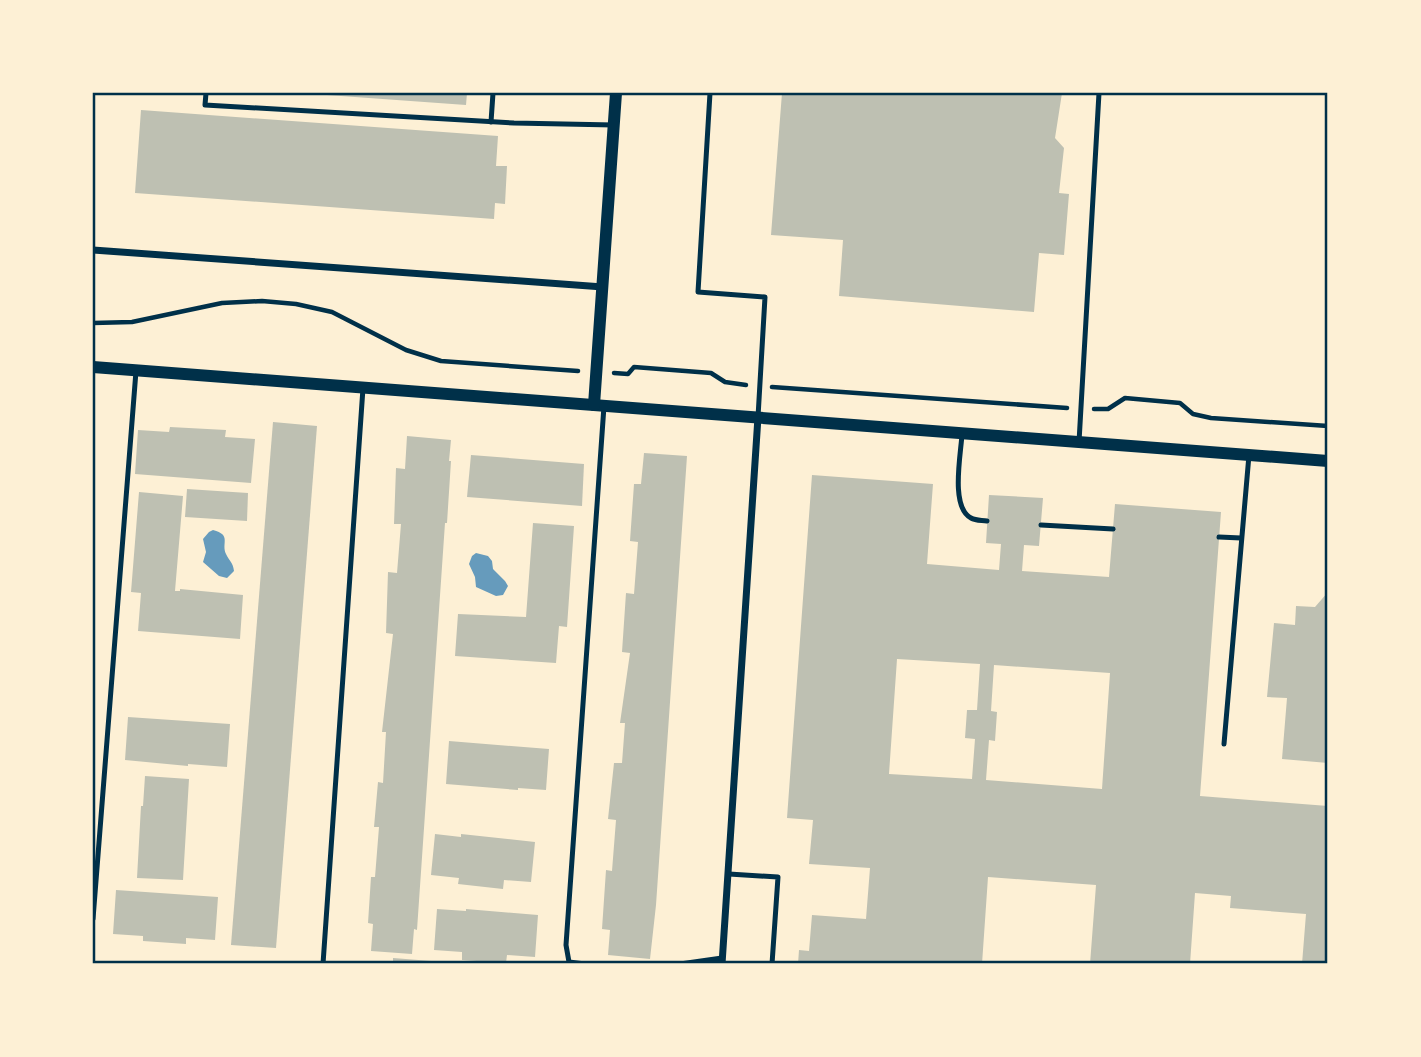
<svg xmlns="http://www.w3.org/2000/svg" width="1421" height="1057" viewBox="0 0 1421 1057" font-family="'Noto Serif',serif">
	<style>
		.water { fill: #669bbc }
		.building { fill: #bec0b2; fill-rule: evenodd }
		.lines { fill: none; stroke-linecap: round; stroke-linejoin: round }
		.path { stroke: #003049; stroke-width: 4.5 }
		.service { stroke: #003049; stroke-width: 5 }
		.minor { stroke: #003049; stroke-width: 7 }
		.tertiary { stroke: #003049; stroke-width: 12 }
		.neatline { fill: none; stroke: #003049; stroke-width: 2.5 }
	</style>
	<rect width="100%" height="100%" fill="#fdf0d5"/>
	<g class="water">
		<path d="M213 530C232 535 221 543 226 554 229 561 233 562 234 571L227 578 219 576 203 562 206 552 203 539 209 532Z"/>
		<polygon points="476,553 488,556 492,561 493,569 505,581 508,586 503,595 496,596 476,587 475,577 469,564 472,556"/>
	</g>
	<g class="building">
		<polygon points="327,93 467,93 466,105 327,95"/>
		<polygon points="782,93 1062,93 1055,138 1064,148 1059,193 1069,194 1064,255 1039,253 1034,312 839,296 843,240 771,235"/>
		<polygon points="141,110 498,136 496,166 507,166 505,204 495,203 494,219 135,193"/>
		<polygon points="273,422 317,426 276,948 231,945"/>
		<polygon points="170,427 226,430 225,437 255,439 251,483 135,474 138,430 169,432"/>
		<polygon points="407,436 451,440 449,461 451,461 447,523 445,523 417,930 414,929 412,954 371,951 373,924 368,923 371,877 375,877 379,827 374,827 378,782 383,783 386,732 382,732 393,634 386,633 388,572 397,573 401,524 394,524 396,468 405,469"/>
		<polygon points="644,453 687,456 656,905 650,959 608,955 610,930 602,929 606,870 612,871 616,820 608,819 614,763 622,763 625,723 620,723 630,653 622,652 626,593 634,594 638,542 630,541 634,484 641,484"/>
		<polygon points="471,455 584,464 582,506 467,497"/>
		<path d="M812 475 933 484 927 564 999 570 1001 544 986 543 989 495 1043 498 1039 546 1024 545 1022 571 1109 577 1115 504 1221 512 1200 796 1328 806V964H1302L1306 914 1230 908 1231 896 1195 893 1190 964H1090L1096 885 988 877 982 964H798L799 950 809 951 812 915 866 919 870 868 809 864 813 820 787 818ZM897 659 980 664 977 710H967L965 738 975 739 972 779 889 774ZM994 665 1110 673 1102 789 986 780 989 740 995 741 997 712 991 711Z"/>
		<polygon points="187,489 248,493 247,521 185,517"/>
		<polygon points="139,492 183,496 175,591 180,591 180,589 243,595 240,639 138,631 141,593 131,592"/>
		<polygon points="533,523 574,526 567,627 559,626 556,663 455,656 458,614 526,617"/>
		<polygon points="1328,592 1328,763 1282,759 1287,698 1267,697 1274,623 1295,625 1296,606 1315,607"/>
		<polygon points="128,717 230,724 227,767 188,764 188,766 125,760"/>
		<polygon points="449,741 549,749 546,790 518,788 518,790 446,784"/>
		<polygon points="145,776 189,779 183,880 137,878 141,806 143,806"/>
		<polygon points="435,834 461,837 461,834 535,842 531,882 504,880 503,889 458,884 459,878 431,875"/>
		<polygon points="116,890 218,897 215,940 186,938 186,944 143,941 143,936 113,934"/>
		<polygon points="437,909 466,911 466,909 538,915 535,957 507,955 506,963 462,960 462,952 434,950"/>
		<polygon points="393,958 444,962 444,964 393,964"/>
	</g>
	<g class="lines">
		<g class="path">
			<polyline points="93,323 132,322 222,303 262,301 296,304 332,312 406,350 441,361 578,371"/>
			<polyline points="614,373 628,374 634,367 711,373 725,382 746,385"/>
			<polyline points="772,387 1067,408"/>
			<polyline points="1094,409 1108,409 1125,398 1180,403 1193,414 1211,418 1328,426"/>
		</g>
		<g class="service">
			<polyline points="206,93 205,105 514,123 614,125"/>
			<polyline points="710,93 698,292 765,297 758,417"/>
			<polyline points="491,122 493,93"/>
			<path d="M962 434C961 454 950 507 971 518 976 521 982 520 987 521"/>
			<polyline points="1079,442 1099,93"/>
			<polyline points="1041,525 1113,529"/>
			<polyline points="1328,529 1328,546"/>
			<polyline points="1219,537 1241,538"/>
			<polyline points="1224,744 1249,455"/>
			<polyline points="729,874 778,877 772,964"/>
			<polyline points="93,919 136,371"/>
			<polyline points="323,964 363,388"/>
			<polyline points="585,964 569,962 566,945 604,406"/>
			<polyline points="680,964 722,958"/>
		</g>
		<g class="minor">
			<polyline points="93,250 603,287"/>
			<polyline points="722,964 758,417"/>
		</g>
		<g class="tertiary">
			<polyline points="93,367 1328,461"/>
			<polyline points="594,405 616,93"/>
		</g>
	</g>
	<rect width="1421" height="1057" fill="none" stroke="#fdf0d5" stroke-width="189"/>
	<rect x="94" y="94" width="1232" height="868" class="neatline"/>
</svg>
